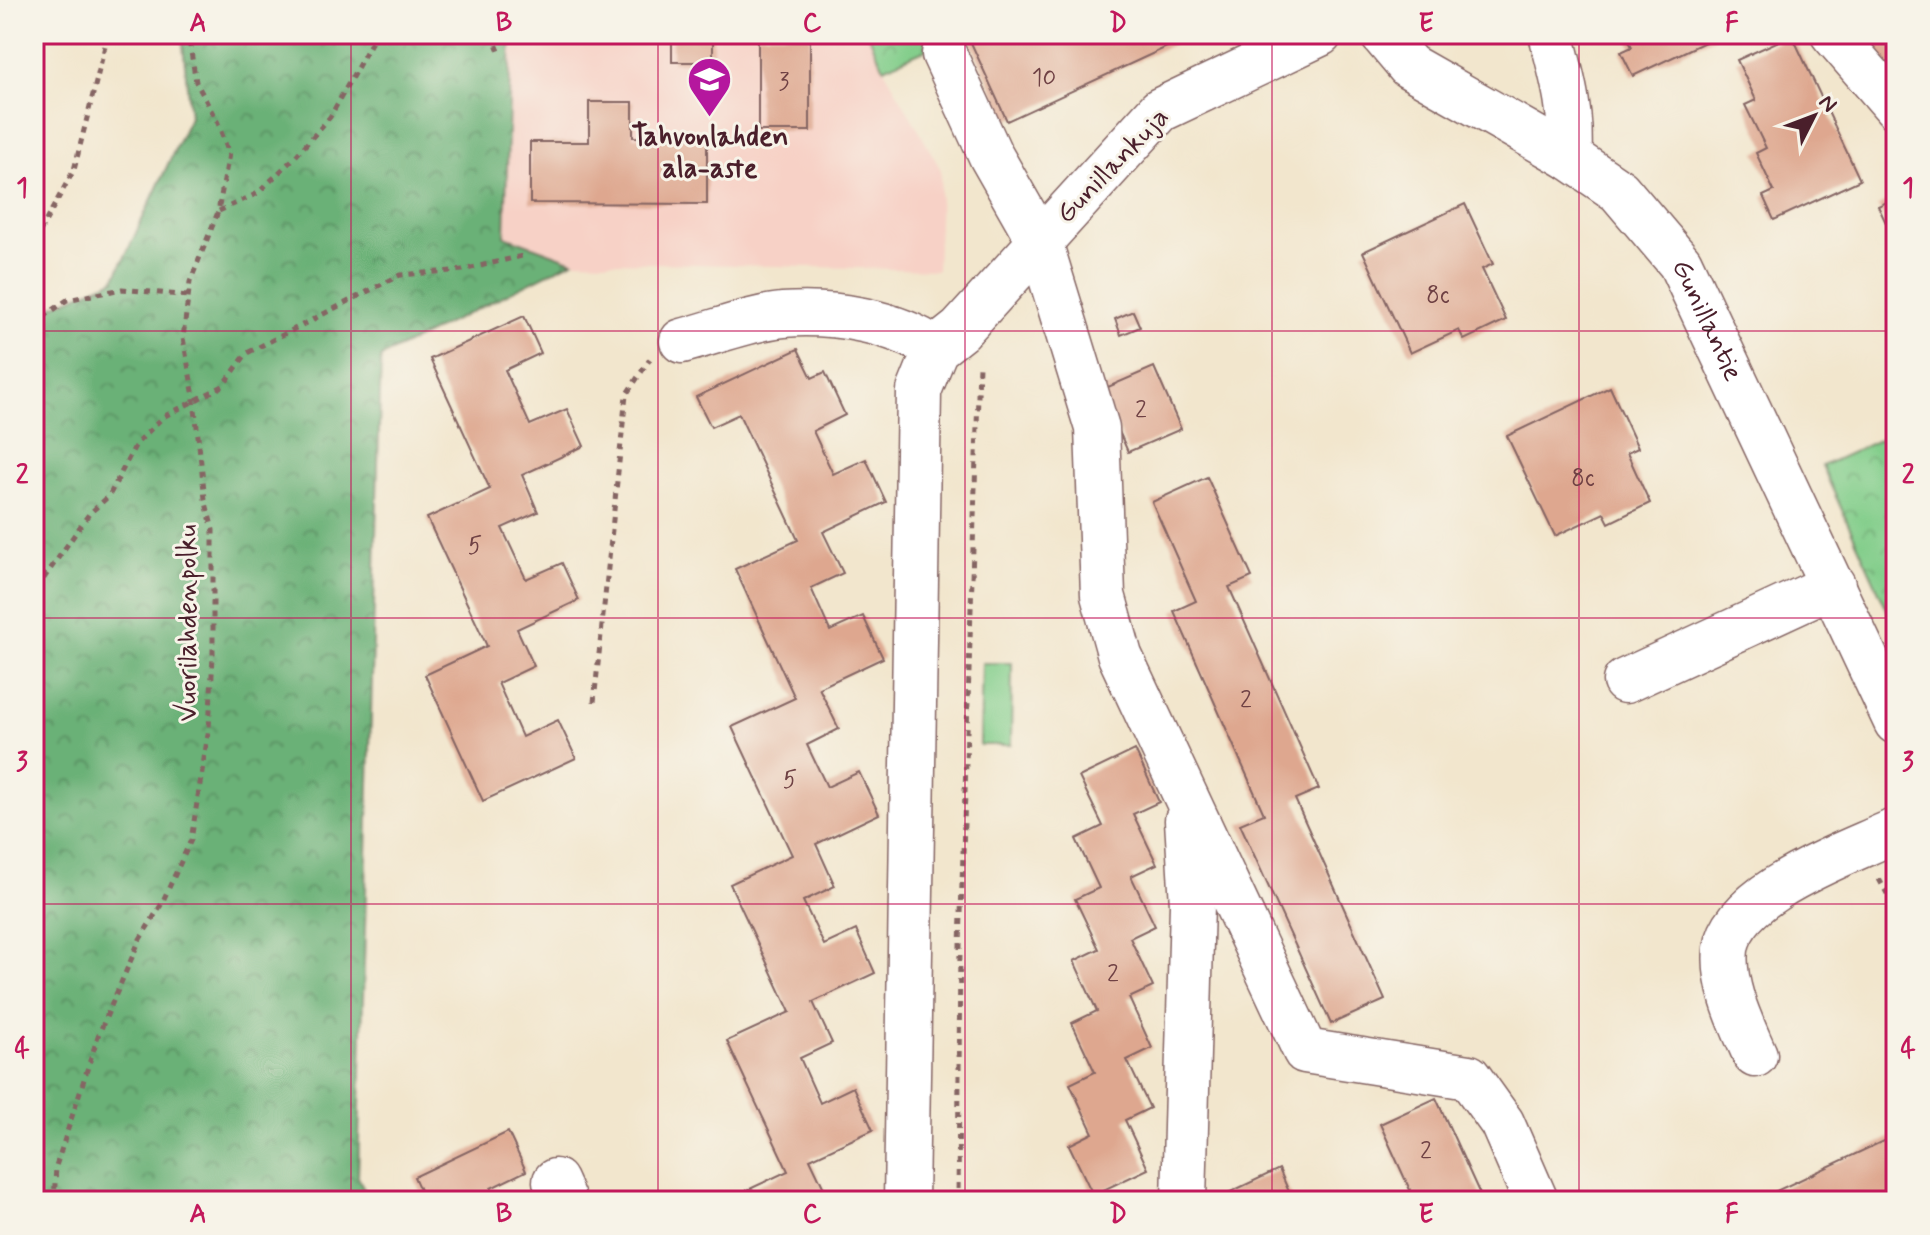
<svg xmlns="http://www.w3.org/2000/svg" width="1930" height="1235" viewBox="0 0 1930 1235" font-family="Mynerve,sans-serif">
	<style>
		.built { fill: #f7d1c6 }
		.forest { fill: url(#forest-crowns); stroke: #5a6851; stroke-width: 2 }
		.park { fill: url(#park-crowns); stroke: #66765b; stroke-width: 2 }
		.pitch { fill: #83ce8b; stroke: #66765b; stroke-width: 2 }
		.building { fill: #dea78f }
		.lines { fill: none; stroke-linecap: round; stroke-linejoin: round }
		.minor-casing { stroke: #856564; stroke-width: 47 }
		.path { stroke: #856564; stroke-width: 5; stroke-dasharray: 6 6; stroke-linecap: butt }
		.minor { stroke: #fff; stroke-width: 44 }
		.grid { fill: none; stroke: #c2185b; stroke-width: 2; stroke-opacity: 0.55 }
		.labels { text-anchor: middle; dominant-baseline: central; stroke-width: 6; stroke-linejoin: round; paint-order: stroke }
		.number-label { font-size: 24px; fill: #6f4144 }
		.poi-label { font-size: 28px; font-weight: bold; fill: #4a1f2b; stroke: #f7f3e8 }
		.street-label { font-size: 28px; fill: #4a1f2b; stroke: #f7f3e8 }
		.neatline { fill: none; stroke: #c2185b; stroke-width: 3 }
		.grid-label { font-size: 26px; text-anchor: middle; font-weight: bold; fill: #c2185b }
	</style>
	<defs>
		<pattern id="forest-crowns" width="20" height="18" patternUnits="userSpaceOnUse" patternTransform="scale(2)"><rect width="20" height="18" fill="#6ab177"/><path d="M2 6a3 3 0 1 1 6 0M12 15a3 3 0 1 1 6 0" fill="none" stroke="#598f62"/></pattern>
		<pattern id="park-crowns" width="20" height="18" patternUnits="userSpaceOnUse" patternTransform="scale(2)"><rect width="20" height="18" fill="#83ce8b"/><path d="M2 6a3 3 0 1 1 6 0M12 15a3 3 0 1 1 6 0" fill="none" stroke="#73b078"/></pattern>
	</defs>
	<rect width="100%" height="100%" fill="#f7f3e8"/>
	<filter id="ink" filterUnits="userSpaceOnUse"><feTurbulence type="fractalNoise" baseFrequency=".0125" numOctaves="2"/><feDisplacementMap in="SourceGraphic" scale="16" xChannelSelector="R" yChannelSelector="G"/><feConvolveMatrix kernelMatrix="1 2 1 2 8 2 1 2 1" color-interpolation-filters="sRGB"/></filter>
	<filter id="wash" filterUnits="userSpaceOnUse"><feTurbulence type="fractalNoise" baseFrequency=".006" numOctaves="4" result="noise"/><feDisplacementMap in="SourceGraphic" scale="32" xChannelSelector="R" yChannelSelector="G"/><feGaussianBlur stdDeviation="1.8" result="paint"/><feColorMatrix in="noise" values="0 0 0 0 0 0 0 0 0 0 0 0 0 0 0 0 0 1.4 0 .05"/><feComposite in="paint" operator="in"/></filter>
	<g filter="url(#wash)">
		<rect width="100%" height="100%" fill="#f2e6cd"/>
		<polygon class="built" points="511,34 960,34 884,69 941,170 937,270 573,261 505,237"/>
		<polygon class="forest" points="182,34 511,34 505,236 573,261 381,357 358,1177 370,1201 34,1201 34,314 114,280 190,117"/>
		<g class="park">
			<polygon points="868,34 960,34 884,68"/>
			<polygon points="1896,432 1896,629 1822,466"/>
		</g>
		<polygon class="pitch" points="982,663 1012,663 1011,745 980,745"/>
		<g id="blocks">
			<g class="building">
				<rect x="672" y="34" width="41" height="28"/>
				<rect x="758" y="34" width="52" height="97"/>
				<polygon points="967,34 1195,34 1007,121"/>
				<polygon points="1626,34 1722,34 1633,76 1621,52 1632,47"/>
				<polygon points="1850,34 1894,34 1896,74"/>
				<polygon points="1792,35 1860,180 1774,220 1763,196 1774,191 1756,153 1766,148 1745,105 1756,100 1737,60"/>
				<polygon points="589,102 633,102 633,137 707,138 707,204 530,203 530,142 589,142"/>
				<polygon points="1896,198 1896,244 1878,206"/>
				<polygon points="1465,204 1493,264 1482,269 1506,320 1464,340 1459,330 1410,353 1363,252"/>
				<polygon points="1896,246 1896,271 1887,251"/>
				<polygon points="1133,311 1140,327 1121,335 1115,319"/>
				<polygon points="524,316 541,353 505,370 530,425 567,409 584,446 522,475 538,512 502,528 526,579 562,563 579,600 517,629 534,666 498,683 522,737 558,720 576,758 483,801 425,675 487,646 427,518 490,489 430,359"/>
				<polygon points="798,349 812,378 825,372 845,415 813,431 833,474 866,459 886,502 823,532 843,573 811,588 830,631 863,616 883,658 819,688 839,729 807,745 827,787 859,772 879,814 816,844 835,886 803,901 824,945 856,930 875,973 813,1002 832,1043 800,1058 820,1103 853,1087 873,1130 810,1159 830,1201 724,1201 788,1171 727,1041 790,1012 730,884 792,855 732,727 795,698 735,569 798,540 739,414 711,427 696,397"/>
				<polygon points="1154,367 1181,429 1128,452 1101,390"/>
				<polygon points="1610,387 1638,448 1627,453 1650,503 1609,523 1604,513 1555,536 1507,436"/>
				<polygon points="1207,477 1252,577 1229,587 1319,789 1295,799 1385,1000 1331,1024 1240,824 1264,814 1174,611 1196,601 1152,502"/>
				<polygon points="1135,750 1159,802 1133,814 1157,864 1131,876 1155,926 1130,938 1153,987 1129,998 1152,1048 1127,1060 1150,1108 1125,1120 1148,1169 1093,1195 1069,1145 1093,1133 1070,1084 1095,1072 1072,1023 1097,1011 1074,961 1099,949 1075,899 1099,888 1076,839 1103,826 1079,777"/>
				<polygon points="1436,1098 1472,1177 1483,1201 1415,1201 1380,1124"/>
				<polygon points="508,1132 526,1171 491,1188 497,1201 425,1201 414,1177"/>
				<polygon points="1896,1135 1896,1201 1755,1201"/>
				<polygon points="1279,1169 1293,1201 1227,1201 1224,1195"/>
			</g>
		</g>
	</g>
	<g filter="url(#ink)">
		<use href="#blocks" fill-opacity="0" stroke="#856564" stroke-width="2"/>
		<g class="lines">
			<defs>
				<g id="minor">
					<path id="s1" d="M1382 34 1409 66 1569 157 1619 191 1680 263 1896 722"/>
					<path d="M1551 34C1562 76 1573 114 1569 157"/>
					<polyline points="1833,34 1896,107"/>
					<polyline points="944,54 991,156 1040,242 1097,428 1103,595 1120,656 1305,1051 1469,1077 1502,1123 1536,1201"/>
					<path d="M682 341C714 333 750 318 783 315 834 311 894 321 936 349"/>
					<polyline points="1625,681 1833,585"/>
					<path d="M1755 1055C1741 1023 1722 985 1726 949 1734 891 1849 853 1896 830"/>
					<polyline points="555,1181 564,1201"/>
					<polyline points="906,1201 919,391 936,349 960,330 1160,110 1320,34"/>
					<polyline points="1184,1201 1192,904 1187,820"/>
				</g>
			</defs>
			<use href="#minor" class="minor-casing"/>
			<g class="path">
				<polyline points="492,34 499,51"/>
				<polyline points="219,211 258,193 294,158 330,117 376,34"/>
				<polyline points="34,242 74,170 108,34"/>
				<polyline points="34,324 67,300 122,289 188,296"/>
				<polyline points="34,585 42,581 89,514 109,496 136,444 163,417 223,386 247,353 400,275 463,270 522,256"/>
				<polyline points="594,702 626,395 650,359"/>
				<polyline points="1879,879 1896,910"/>
				<polyline points="54,1201 56,1166 98,1036 140,939 161,905 191,840 209,728 213,657 213,530 205,499 193,391 183,338 190,282 218,212 229,154 218,123 196,82 188,34"/>
				<polyline points="958,1201 960,945 979,365"/>
			</g>
			<use href="#minor" class="minor"/>
		</g>
	</g>
	<path class="grid" d="M351 34V1201M658 34V1201M965 34V1201M1272 34V1201M1579 34V1201M34 331H1896M34 618H1896M34 904H1896"/>
	<defs>
		<symbol id="school-pin" viewBox="-11 -11 22 30"><path d="M0 17L-7.5 6A9.5 9.5 0 1 1 7.5 6Z" fill="#b5179e" stroke="#f7f3e8"/><path d="M0-5L7-2L0 1L-7-2ZM-4 1L0 2.5L4 1V4Q0 6-4 4Z" fill="#fff"/></symbol>
	</defs>
	<g fill-rule="evenodd">
		<use href="#school-pin" x="684" y="54" width="51" height="69"/>
	</g>
	<g class="labels">
		<g class="number-label">
			<text x="1044" y="78">10</text>
			<text x="784" y="82">3</text>
			<text x="1438" y="295">8c</text>
			<text x="1141" y="410">2</text>
			<text x="1583" y="478">8c</text>
			<text x="475" y="546">5</text>
			<text x="1246" y="700">2</text>
			<text x="790" y="780">5</text>
			<text x="1113" y="974">2</text>
			<text x="1426" y="1151">2</text>
		</g>
		<g class="poi-label">
			<text x="710" y="137">Tahvonlahden<tspan x="710" dy="32">ala-aste</tspan></text>
		</g>
		<g class="street-label">
			<text transform="translate(1113 166) rotate(-46)">Gunillankuja</text>
			<text stroke="none"><textPath href="#s1" startOffset="444">Gunillantie</textPath></text>
			<text transform="translate(188 623) rotate(-90)">Vuorilahdenpolku</text>
		</g>
	</g>
	<rect width="1930" height="1235" fill="none" stroke="#f7f3e8" stroke-width="88"/>
	<g transform="translate(1814 116) rotate(48)" stroke="#f7f3e8" stroke-width="6" paint-order="stroke">
	<path d="M0-6L14 30L0 20L-14 30Z" fill="#4a1f2b"/>
	<text y="-12" font-size="22" font-weight="bold" text-anchor="middle" fill="#4a1f2b">N</text>
	</g>
	<rect x="44" y="44" width="1842" height="1147" class="neatline"/>
	<g class="grid-label">
		<text x="198" y="31">A</text>
		<text x="504" y="31">B</text>
		<text x="812" y="31">C</text>
		<text x="1118" y="31">D</text>
		<text x="1426" y="31">E</text>
		<text x="1732" y="31">F</text>
		<text x="22" y="196">1</text>
		<text x="1908" y="196">1</text>
		<text x="22" y="483">2</text>
		<text x="1908" y="483">2</text>
		<text x="22" y="770">3</text>
		<text x="1908" y="770">3</text>
		<text x="22" y="1057">4</text>
		<text x="1908" y="1057">4</text>
		<text x="198" y="1222">A</text>
		<text x="504" y="1222">B</text>
		<text x="812" y="1222">C</text>
		<text x="1118" y="1222">D</text>
		<text x="1426" y="1222">E</text>
		<text x="1732" y="1222">F</text>
	</g>
</svg>
